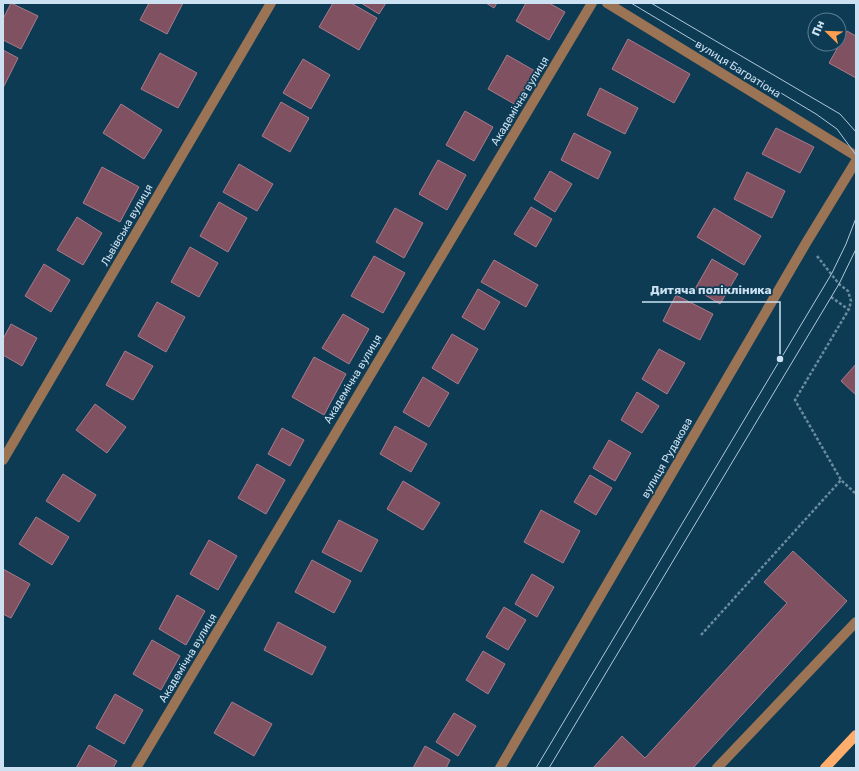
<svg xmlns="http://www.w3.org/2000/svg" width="859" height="771" viewBox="0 0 859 771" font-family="Rubik,sans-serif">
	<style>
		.building { fill: #7f5161; stroke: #ab7a8a }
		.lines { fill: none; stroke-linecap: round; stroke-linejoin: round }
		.path { stroke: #698b9f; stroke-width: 2.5; stroke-dasharray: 3 2; stroke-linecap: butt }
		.minor { stroke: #9b7355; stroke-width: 10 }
		.major { stroke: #fead6c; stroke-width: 10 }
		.tram { stroke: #aec8d9; stroke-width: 1 }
		.labels { text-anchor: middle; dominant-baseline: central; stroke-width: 3.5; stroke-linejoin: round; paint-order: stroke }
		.street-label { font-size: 11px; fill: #cce2f2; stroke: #0e3b54 }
		.leader { fill: none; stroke: #cce2f2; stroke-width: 1.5 }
		.callout-dot { fill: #cce2f2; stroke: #0e3b54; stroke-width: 1.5 }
		.callout-label { font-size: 12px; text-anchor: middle; font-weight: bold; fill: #cce2f2; stroke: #0e3b54; stroke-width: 3.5; stroke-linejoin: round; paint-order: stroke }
	</style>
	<rect width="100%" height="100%" fill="#0e3b54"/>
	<g class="building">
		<polygon points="11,3 38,16 21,49 3,40 3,19"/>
		<polygon points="149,3 183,3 167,34 140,20"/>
		<polygon points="333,3 351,3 377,18 359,50 319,27"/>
		<polygon points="361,3 386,3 379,14"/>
		<polygon points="486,3 497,3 494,8"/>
		<polygon points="526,3 549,3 565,12 549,40 516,21"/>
		<polygon points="847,31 856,36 856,78 829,63"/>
		<polygon points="628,39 690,74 674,103 612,69"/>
		<polygon points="3,50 18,58 3,88"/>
		<polygon points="160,53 197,73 178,108 141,89"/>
		<polygon points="507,55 535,71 516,105 488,89"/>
		<polygon points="303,59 330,75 311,109 283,93"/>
		<polygon points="600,88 638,108 625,134 587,115"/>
		<polygon points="281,102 309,118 290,152 262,136"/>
		<polygon points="121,104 162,130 144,159 103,133"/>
		<polygon points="465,111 493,127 474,161 446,145"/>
		<polygon points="776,128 814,147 800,173 762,154"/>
		<polygon points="574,133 611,152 598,179 561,160"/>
		<polygon points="438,160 466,175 447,210 419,194"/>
		<polygon points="239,164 273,184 257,211 223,192"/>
		<polygon points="102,167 139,187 120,222 83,203"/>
		<polygon points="550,171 572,184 555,212 534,199"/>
		<polygon points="747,172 785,191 772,218 734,199"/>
		<polygon points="219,202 247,218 228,252 200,236"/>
		<polygon points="531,207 552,219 536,247 514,234"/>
		<polygon points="395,208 423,223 404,258 376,242"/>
		<polygon points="714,208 761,236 744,265 697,237"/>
		<polygon points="77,217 102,233 83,265 57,250"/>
		<polygon points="190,247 218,263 199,297 171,282"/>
		<polygon points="374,256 405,273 383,313 351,296"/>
		<polygon points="712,259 738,274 720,304 695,289"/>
		<polygon points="494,260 538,285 526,307 481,282"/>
		<polygon points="44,264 70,280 51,312 25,296"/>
		<polygon points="478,289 500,302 484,330 462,317"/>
		<polygon points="676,295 713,314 700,340 663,321"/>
		<polygon points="157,302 185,317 166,352 138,336"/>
		<polygon points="343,314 369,329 349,364 322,348"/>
		<polygon points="11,324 37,338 22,366 3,355 3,339"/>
		<polygon points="452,334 478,349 458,384 432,368"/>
		<polygon points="659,349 685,363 667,394 642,379"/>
		<polygon points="125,351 153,366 133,400 106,385"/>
		<polygon points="314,357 346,374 324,415 292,397"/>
		<polygon points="856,364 856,395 841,381"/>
		<polygon points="423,377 449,393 429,427 403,412"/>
		<polygon points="637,392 659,406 642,433 621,420"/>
		<polygon points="95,404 126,427 107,453 76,430"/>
		<polygon points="395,426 427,444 411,472 380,454"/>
		<polygon points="282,428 304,440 290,466 268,454"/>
		<polygon points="609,440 631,453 615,481 593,468"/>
		<polygon points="257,464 285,480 266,514 238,498"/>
		<polygon points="63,474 96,495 79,522 46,501"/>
		<polygon points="590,475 612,488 596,515 574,502"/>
		<polygon points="403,481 440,503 423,530 387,509"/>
		<polygon points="541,510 580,531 563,563 524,542"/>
		<polygon points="36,517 69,537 52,565 19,544"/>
		<polygon points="339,520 378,540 361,572 322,552"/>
		<polygon points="209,540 237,556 218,590 190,574"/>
		<polygon points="793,551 847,601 693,768 593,768 622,736 645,758 787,603 764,582"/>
		<polygon points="312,560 351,581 334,613 295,592"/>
		<polygon points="3,569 30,584 11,618 3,614"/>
		<polygon points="532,574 554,587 537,617 515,604"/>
		<polygon points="177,595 205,611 186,645 159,629"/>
		<polygon points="504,607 526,620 508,650 486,637"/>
		<polygon points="278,622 326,647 312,675 264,650"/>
		<polygon points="152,640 180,656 161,690 133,674"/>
		<polygon points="483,651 505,664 488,694 466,680"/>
		<polygon points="115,694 143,710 124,744 96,728"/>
		<polygon points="232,702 272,724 254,756 214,733"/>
		<polygon points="454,713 476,726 458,756 436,742"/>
		<polygon points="89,745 117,761 113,768 76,768"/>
		<polygon points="425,746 450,760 446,768 413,768"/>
	</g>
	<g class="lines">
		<g class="path">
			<polyline points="817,256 839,284 848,291 851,301 849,309 795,400 841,480 856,494"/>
			<polyline points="831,297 848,309"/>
			<polyline points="701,635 841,480"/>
		</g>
		<g class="minor">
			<polyline points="607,3 856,156"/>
			<polyline points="3,460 271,3"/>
			<polyline points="136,768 592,3"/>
			<polyline points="500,768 806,243 856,161"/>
			<polyline points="717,768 856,622"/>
		</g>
		<polyline class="major" points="825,768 856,735"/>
		<g class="tram">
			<polyline points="631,3 816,114 837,129 856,155"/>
			<polyline points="651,3 840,114 856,132"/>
			<polyline points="536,768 832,273 846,244 856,218"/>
			<polyline points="549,768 839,284 856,249"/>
		</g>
	</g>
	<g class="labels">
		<g class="street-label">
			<text transform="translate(738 69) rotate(32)">вулиця Багратіона</text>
			<text transform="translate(520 101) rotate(-59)">Академічна вулиця</text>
			<text transform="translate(127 225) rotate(-60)">Львівська вулиця</text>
			<text transform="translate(353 379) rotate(-59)">Академічна вулиця</text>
			<text transform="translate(667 458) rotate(-60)">вулиця Рудакова</text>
			<text transform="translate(188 658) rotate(-59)">Академічна вулиця</text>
		</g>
	</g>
	<path class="leader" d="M780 359L780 302H642"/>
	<circle class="callout-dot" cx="780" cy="359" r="4"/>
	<g class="callout-label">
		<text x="711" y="294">Дитяча полікліника</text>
	</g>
	<rect width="859" height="771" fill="none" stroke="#cce2f2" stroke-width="8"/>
	<g transform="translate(827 32) rotate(293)"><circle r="19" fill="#0e3b54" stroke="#5a7e93"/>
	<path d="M0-3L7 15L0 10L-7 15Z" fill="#fb9e51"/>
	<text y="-6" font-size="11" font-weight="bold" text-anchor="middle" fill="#cce2f2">Пн</text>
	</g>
</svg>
